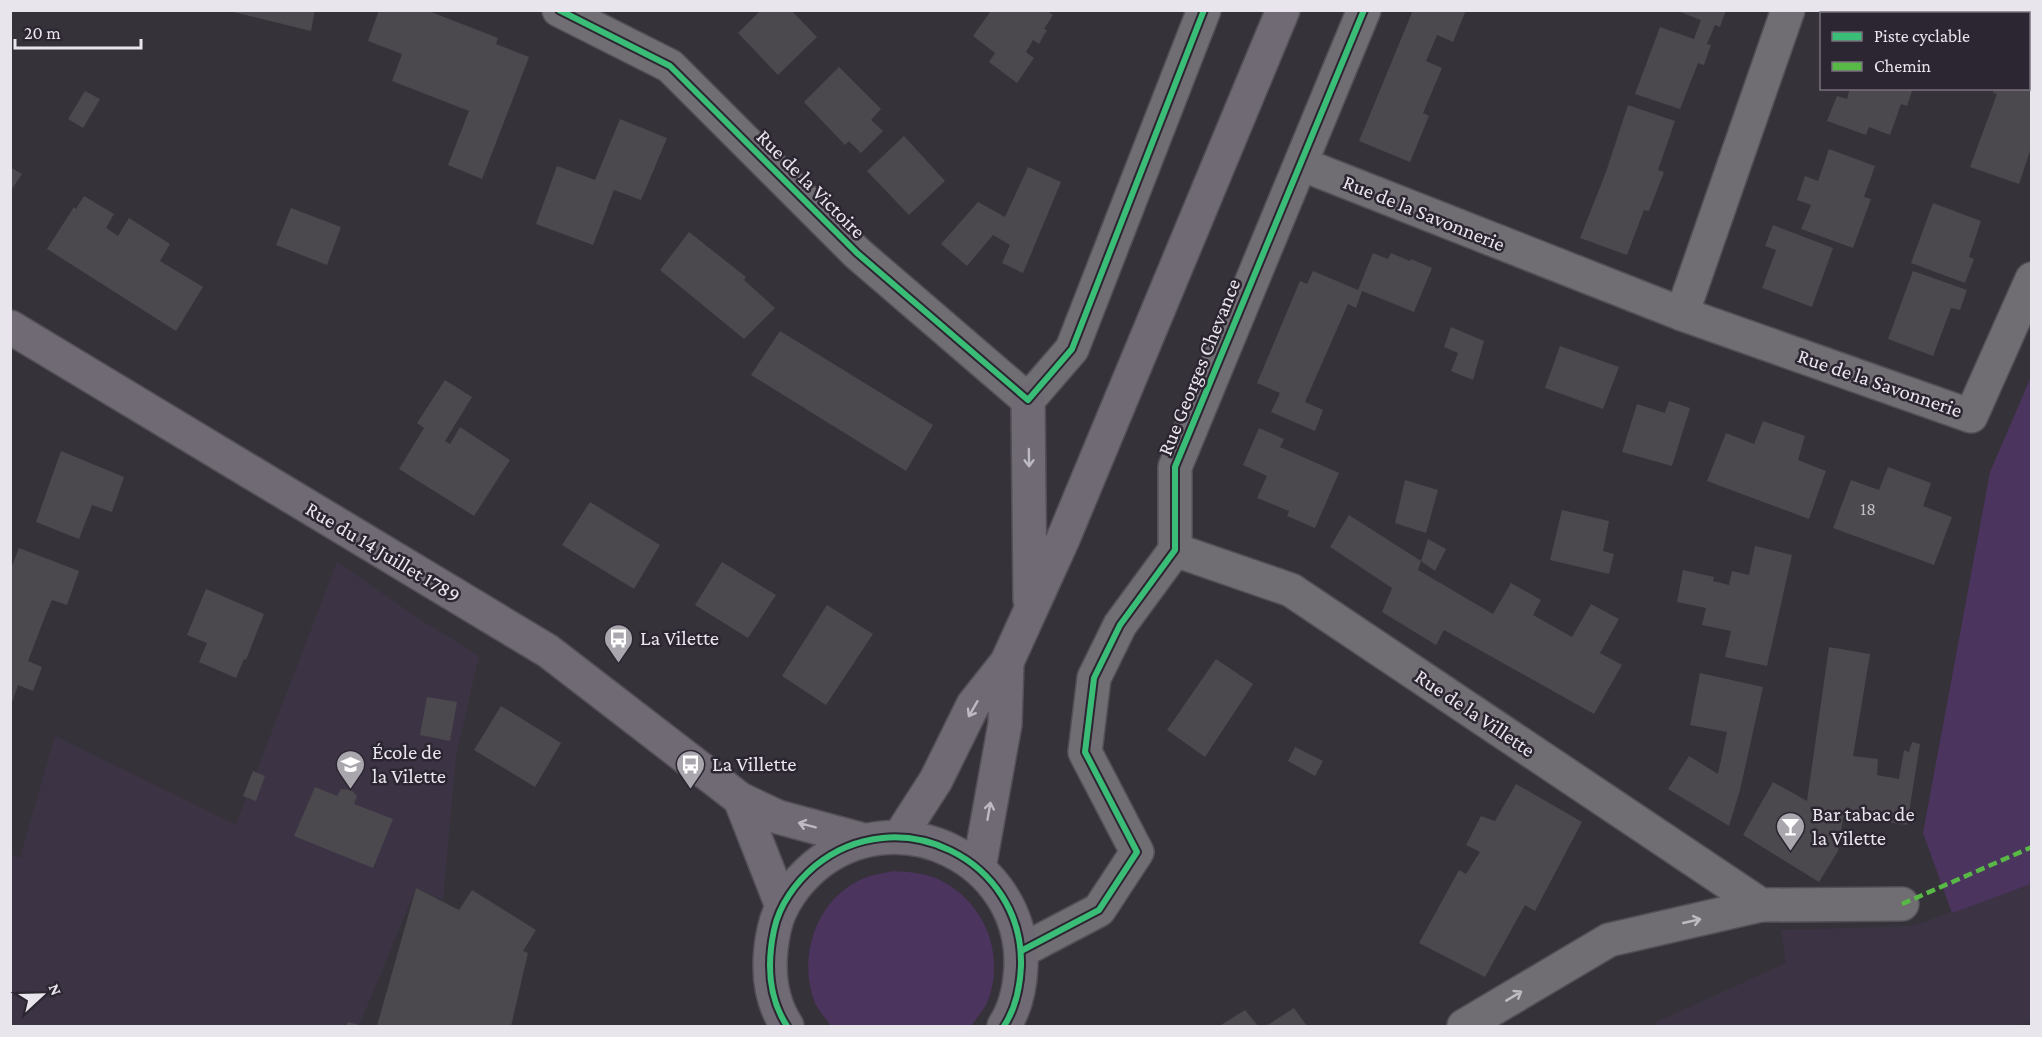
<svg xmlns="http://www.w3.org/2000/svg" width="2042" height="1037" viewBox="0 0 2042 1037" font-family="'Crimson Pro',serif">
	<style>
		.built { fill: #3c3444 }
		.green { fill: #4b345d }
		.building { fill: #4b484e }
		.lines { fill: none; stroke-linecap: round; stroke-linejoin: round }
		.minor-casing { stroke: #524f56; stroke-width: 36 }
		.major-casing { stroke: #524f56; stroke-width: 36 }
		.minor { stroke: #706e72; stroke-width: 33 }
		.major { stroke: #6f6a74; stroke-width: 33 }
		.quiet { stroke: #58b947; stroke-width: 4.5; stroke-dasharray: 9 4.5; stroke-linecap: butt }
		.cycleway-casing { stroke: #2c2632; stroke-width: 10 }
		.cycleway { stroke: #3abd76; stroke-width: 6 }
		.oneway { stroke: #bebac3 }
		.oneway2 { stroke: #bfbbc2 }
		.labels { text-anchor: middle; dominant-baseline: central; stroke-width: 5; stroke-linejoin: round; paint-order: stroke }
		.number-label { font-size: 18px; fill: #c2bec5 }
		.street-label { font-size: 21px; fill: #e9e5ed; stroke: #2c2632 }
		.poi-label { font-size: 21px; fill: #e9e5ed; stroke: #2c2632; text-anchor: start }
	</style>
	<rect width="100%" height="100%" fill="#363239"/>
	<g class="built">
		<polygon points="337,562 418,618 479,656 456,756 443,900 416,888 359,1026 11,1026 10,854 20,858 55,736 236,825"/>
		<polygon points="2031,884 2031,1022 2020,1026 1648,1026 1786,963 1781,930 1913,926"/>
	</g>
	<g class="green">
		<polygon points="2031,377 2031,884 1952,913 1923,833 1990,472"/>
		<path d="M893 871C910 872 927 873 942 881 986 904 1006 957 987 1003 983 1011 976 1019 971 1026H831C826 1019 819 1011 815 1003 796 955 818 893 870 876 877 874 885 873 893 871Z"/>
	</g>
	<g class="building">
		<polygon points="225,10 315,10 311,31"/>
		<polygon points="379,10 426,10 498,38 496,44 529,57 482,179 448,165 469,111 392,81 402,54 368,41"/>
		<polygon points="761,10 791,10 817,37 778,75 738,33"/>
		<polygon points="988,10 1046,10 1053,15 1044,29 1047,30 1039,44 1033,40 1026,52 1034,58 1017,83 989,62 995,53 973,36 990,12"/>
		<polygon points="1413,10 1466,10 1453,42 1437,35 1426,61 1442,68 1423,113 1429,116 1410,162 1359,141"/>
		<polygon points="1675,10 1726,10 1720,27 1715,25 1707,44 1711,45 1704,65 1698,63 1680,109 1635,94 1660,27 1694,39 1701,20"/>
		<polygon points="1853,10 1907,10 1906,14 1852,14"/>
		<polygon points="2028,32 2031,33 2031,148 2019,184 1970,167 1997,94 1993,93 1995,88 2028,88"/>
		<polygon points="839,67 881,109 871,120 883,131 861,153 849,141 845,145 804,102"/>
		<polygon points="1850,88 1913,88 1907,106 1901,104 1890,135 1869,127 1866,135 1827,121 1837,96 1847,99"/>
		<polygon points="85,91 100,99 83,128 68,119"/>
		<polygon points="1628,105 1675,121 1658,170 1664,172 1649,211 1644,210 1627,255 1580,238 1606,172"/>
		<polygon points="620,119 667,138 641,200 614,190 593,245 536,224 557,166 595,180"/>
		<polygon points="904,136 945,181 909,215 867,171"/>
		<polygon points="1829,149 1875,166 1864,197 1871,199 1853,248 1801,229 1811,205 1797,200 1805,176 1818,181"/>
		<polygon points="10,167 22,174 10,192"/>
		<polygon points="1028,167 1061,182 1023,273 1002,263 1010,245 993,235 967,266 941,244 978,202 1005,217"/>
		<polygon points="84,196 114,214 106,228 118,236 129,218 170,244 160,261 203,287 176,331 47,249 74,207 76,209"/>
		<polygon points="1933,203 1981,221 1969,257 1974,259 1965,283 1911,263"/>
		<polygon points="291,208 341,227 327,265 276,245"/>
		<polygon points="1773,225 1833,248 1812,307 1762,288 1776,250 1765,246"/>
		<polygon points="689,232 746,277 744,280 775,308 744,339 660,270"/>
		<polygon points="1373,253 1388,259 1391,253 1410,261 1411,259 1432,268 1414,312 1362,291 1356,308 1348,304 1305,402 1323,410 1315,431 1271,412 1280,393 1257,383 1300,281 1307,284 1313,271 1358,290"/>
		<polygon points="1913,271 1967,290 1960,310 1951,308 1933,356 1888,339"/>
		<polygon points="1451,327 1484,341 1473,380 1451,371 1458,353 1444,347"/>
		<polygon points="780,331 933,425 906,471 751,375"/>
		<polygon points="1560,346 1619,367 1603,409 1545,388"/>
		<polygon points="445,380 472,397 445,441 450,444 460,427 510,460 474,516 399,469 424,428 417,423"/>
		<polygon points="1669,401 1690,408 1672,466 1622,452 1637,404 1665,413"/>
		<polygon points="1763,421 1805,436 1798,460 1826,471 1809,519 1707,481 1726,433 1754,444"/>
		<polygon points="1259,428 1284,439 1280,447 1339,473 1315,528 1287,516 1289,511 1257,498 1267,476 1243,465"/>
		<polygon points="61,451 124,477 112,512 92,505 79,539 36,522"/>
		<polygon points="1888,467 1931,483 1923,506 1952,517 1934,565 1833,528 1851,480 1879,490"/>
		<polygon points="1405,480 1438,490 1426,533 1395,523"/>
		<polygon points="590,502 660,545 634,589 562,545"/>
		<polygon points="1562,510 1609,521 1603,551 1614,554 1609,574 1550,560"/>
		<polygon points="1349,515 1421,561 1418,570 1493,614 1511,583 1541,600 1533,615 1572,637 1591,604 1619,619 1600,653 1622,665 1594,714 1444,630 1436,645 1382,612 1392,588 1330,547"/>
		<polygon points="1428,539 1446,549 1435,571 1421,561"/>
		<polygon points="1755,546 1792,555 1767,666 1725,657 1731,631 1702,625 1706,608 1677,602 1683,570 1714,577 1713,581 1729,585 1732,571 1749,575"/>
		<polygon points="19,548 79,571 67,605 52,600 46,614 28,661 42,667 33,691 18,685 11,705 10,571"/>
		<polygon points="722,562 776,595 748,638 695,605"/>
		<polygon points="206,589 264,614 246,660 244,659 236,678 199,662 207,643 187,635"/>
		<polygon points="827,605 873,634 826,705 782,676"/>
		<polygon points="1829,647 1870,654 1853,756 1878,759 1877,775 1899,779 1904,750 1909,752 1912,742 1920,744 1907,825 1860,818 1861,820 1843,818 1838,851 1819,882 1743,835 1773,782 1807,801"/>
		<polygon points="1216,659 1253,684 1205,757 1167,730"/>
		<polygon points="1700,673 1763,687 1740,790 1729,826 1668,789 1689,756 1718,774 1727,732 1690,725"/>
		<polygon points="427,697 457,702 450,741 420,735"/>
		<polygon points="501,706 561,743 535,787 474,750"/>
		<polygon points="1295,747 1323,761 1315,776 1288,761"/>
		<polygon points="253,771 265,776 256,801 243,796"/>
		<polygon points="1516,784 1582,822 1535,911 1525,905 1485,977 1419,943 1459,870 1466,874 1480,852 1466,845 1481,816 1495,821"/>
		<polygon points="315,787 337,796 341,789 351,790 357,796 354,804 393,819 373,868 294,836"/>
		<polygon points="416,888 459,910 472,890 536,930 523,951 528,953 511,1026 377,1026"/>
		<polygon points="1294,1008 1307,1026 1266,1026"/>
		<polygon points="1245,1010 1258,1026 1222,1026 1221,1025"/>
		<polygon points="348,1022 363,1026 346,1026"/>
	</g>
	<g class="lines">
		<defs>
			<g id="minor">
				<polyline points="559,10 670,66 857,253 1028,400 1072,349 1204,10"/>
				<polyline points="1301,164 1682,314 1971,416 2032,279"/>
				<polyline points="1682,314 1788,10"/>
				<polyline points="1175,550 1291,590 1761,905 1902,904"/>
				<polyline points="1021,951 1099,910 1137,852 1085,752 1094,678 1120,625 1175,550 1175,467 1364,10"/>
				<polyline points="1464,1026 1609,940 1761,905"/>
			</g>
			<g id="major">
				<polyline points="10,327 548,651 740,799 778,817 863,840"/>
				<polyline points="1028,400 1030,600"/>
				<polyline points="740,799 782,906"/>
				<polyline points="900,836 936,780 973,705 1007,662 1063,539 1283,10"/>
				<polyline points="979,868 1005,724 1007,662"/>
				<path d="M787 1026C768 997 767 963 774 930 779 905 796 882 815 866 898 798 1024 859 1021 966 1020 988 1016 1008 1004 1026"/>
			</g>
		</defs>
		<use href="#minor" class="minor-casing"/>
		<use href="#major" class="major-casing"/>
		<use href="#minor" class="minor"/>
		<use href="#major" class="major"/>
		<polyline class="quiet" points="1902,904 2032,847"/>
		<defs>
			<g id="cycleway">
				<polyline points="559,10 670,66 857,253 1028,400 1072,349 1204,10"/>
				<polyline points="1021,951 1099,910 1137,852 1085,752 1094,678 1120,625 1175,550 1175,467 1364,10"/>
				<path d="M787 1026C768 997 767 963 774 930 779 905 796 882 815 866 898 798 1024 859 1021 966 1020 988 1016 1008 1004 1026"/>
			</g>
		</defs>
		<use href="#cycleway" class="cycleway-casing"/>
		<use href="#cycleway" class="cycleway"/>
	</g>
	<defs><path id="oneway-shaft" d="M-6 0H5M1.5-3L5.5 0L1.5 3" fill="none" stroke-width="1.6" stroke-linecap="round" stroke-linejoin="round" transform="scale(1.5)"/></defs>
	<g class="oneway">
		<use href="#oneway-shaft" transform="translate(1029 458) rotate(89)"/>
		<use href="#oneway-shaft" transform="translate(973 709) rotate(120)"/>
		<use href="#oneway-shaft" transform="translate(989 811) rotate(-80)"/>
		<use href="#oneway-shaft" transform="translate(807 825) rotate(-165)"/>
	</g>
	<g class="oneway2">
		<use href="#oneway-shaft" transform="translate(1692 921) rotate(-13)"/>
		<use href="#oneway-shaft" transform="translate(1514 996) rotate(-31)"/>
	</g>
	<defs>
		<symbol id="bus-pin" viewBox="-11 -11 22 30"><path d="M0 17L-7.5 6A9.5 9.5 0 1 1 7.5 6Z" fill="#aaa6ae" stroke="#2c2632"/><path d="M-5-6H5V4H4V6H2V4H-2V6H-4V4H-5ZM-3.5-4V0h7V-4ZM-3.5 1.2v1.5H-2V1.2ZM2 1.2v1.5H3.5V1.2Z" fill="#fff"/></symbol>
		<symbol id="school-pin" viewBox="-11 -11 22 30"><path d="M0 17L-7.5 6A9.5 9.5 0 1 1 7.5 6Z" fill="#aaa6ae" stroke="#2c2632"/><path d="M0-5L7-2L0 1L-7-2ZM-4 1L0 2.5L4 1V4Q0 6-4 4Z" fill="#fff"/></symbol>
		<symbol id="bar-pin" viewBox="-11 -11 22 30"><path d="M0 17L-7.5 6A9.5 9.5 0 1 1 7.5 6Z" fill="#aaa6ae" stroke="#2c2632"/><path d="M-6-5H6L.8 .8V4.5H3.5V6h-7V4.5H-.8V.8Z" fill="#fff"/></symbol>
	</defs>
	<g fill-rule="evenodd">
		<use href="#bus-pin" x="602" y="622" width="33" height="45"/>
		<use href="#school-pin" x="334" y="748" width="33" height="45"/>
		<use href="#bus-pin" x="674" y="748" width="33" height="45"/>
		<use href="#bar-pin" x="1774" y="810" width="33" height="45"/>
	</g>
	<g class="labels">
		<g class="number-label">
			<text x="1868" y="509">18</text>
		</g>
		<g class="street-label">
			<text transform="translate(811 184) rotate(45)">Rue de la Victoire</text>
			<text transform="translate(1424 213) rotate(22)">Rue de la Savonnerie</text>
			<text transform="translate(1199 367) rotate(-68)">Rue Georges Chevance</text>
			<text transform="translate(1880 383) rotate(19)">Rue de la Savonnerie</text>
			<text transform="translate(383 552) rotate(31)">Rue du 14 Juillet 1789</text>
			<text transform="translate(1475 713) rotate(34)">Rue de la Villette</text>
		</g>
		<g class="poi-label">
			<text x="640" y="638">La Vilette</text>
			<text x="372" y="752">École de<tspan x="372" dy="24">la Vilette</tspan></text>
			<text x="712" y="764">La Villette</text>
			<text x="1812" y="814">Bar tabac de<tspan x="1812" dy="24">la Vilette</tspan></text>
		</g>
	</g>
	<rect width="2042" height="1037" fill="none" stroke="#e9e5ed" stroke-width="24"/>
	<rect x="1820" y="12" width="210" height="78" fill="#2c2632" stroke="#78727d" stroke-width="1.5"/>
	<rect x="1832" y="32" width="30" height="9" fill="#3abd76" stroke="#78727d" stroke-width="1.5"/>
	<text x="1874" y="42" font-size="18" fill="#e9e5ed">Piste cyclable</text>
	<rect x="1832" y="62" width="30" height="9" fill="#58b947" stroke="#78727d" stroke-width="1.5"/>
	<text x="1874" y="72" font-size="18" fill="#e9e5ed">Chemin</text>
	<g transform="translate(42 995) rotate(68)" stroke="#2c2632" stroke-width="4.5" paint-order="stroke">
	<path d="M0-4.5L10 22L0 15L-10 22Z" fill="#e9e5ed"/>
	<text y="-9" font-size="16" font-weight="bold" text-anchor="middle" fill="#e9e5ed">N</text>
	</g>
	<path d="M15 39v9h126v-9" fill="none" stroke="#e9e5ed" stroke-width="3"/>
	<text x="24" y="39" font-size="18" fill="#e9e5ed" stroke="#2c2632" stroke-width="4.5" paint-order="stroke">20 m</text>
</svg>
